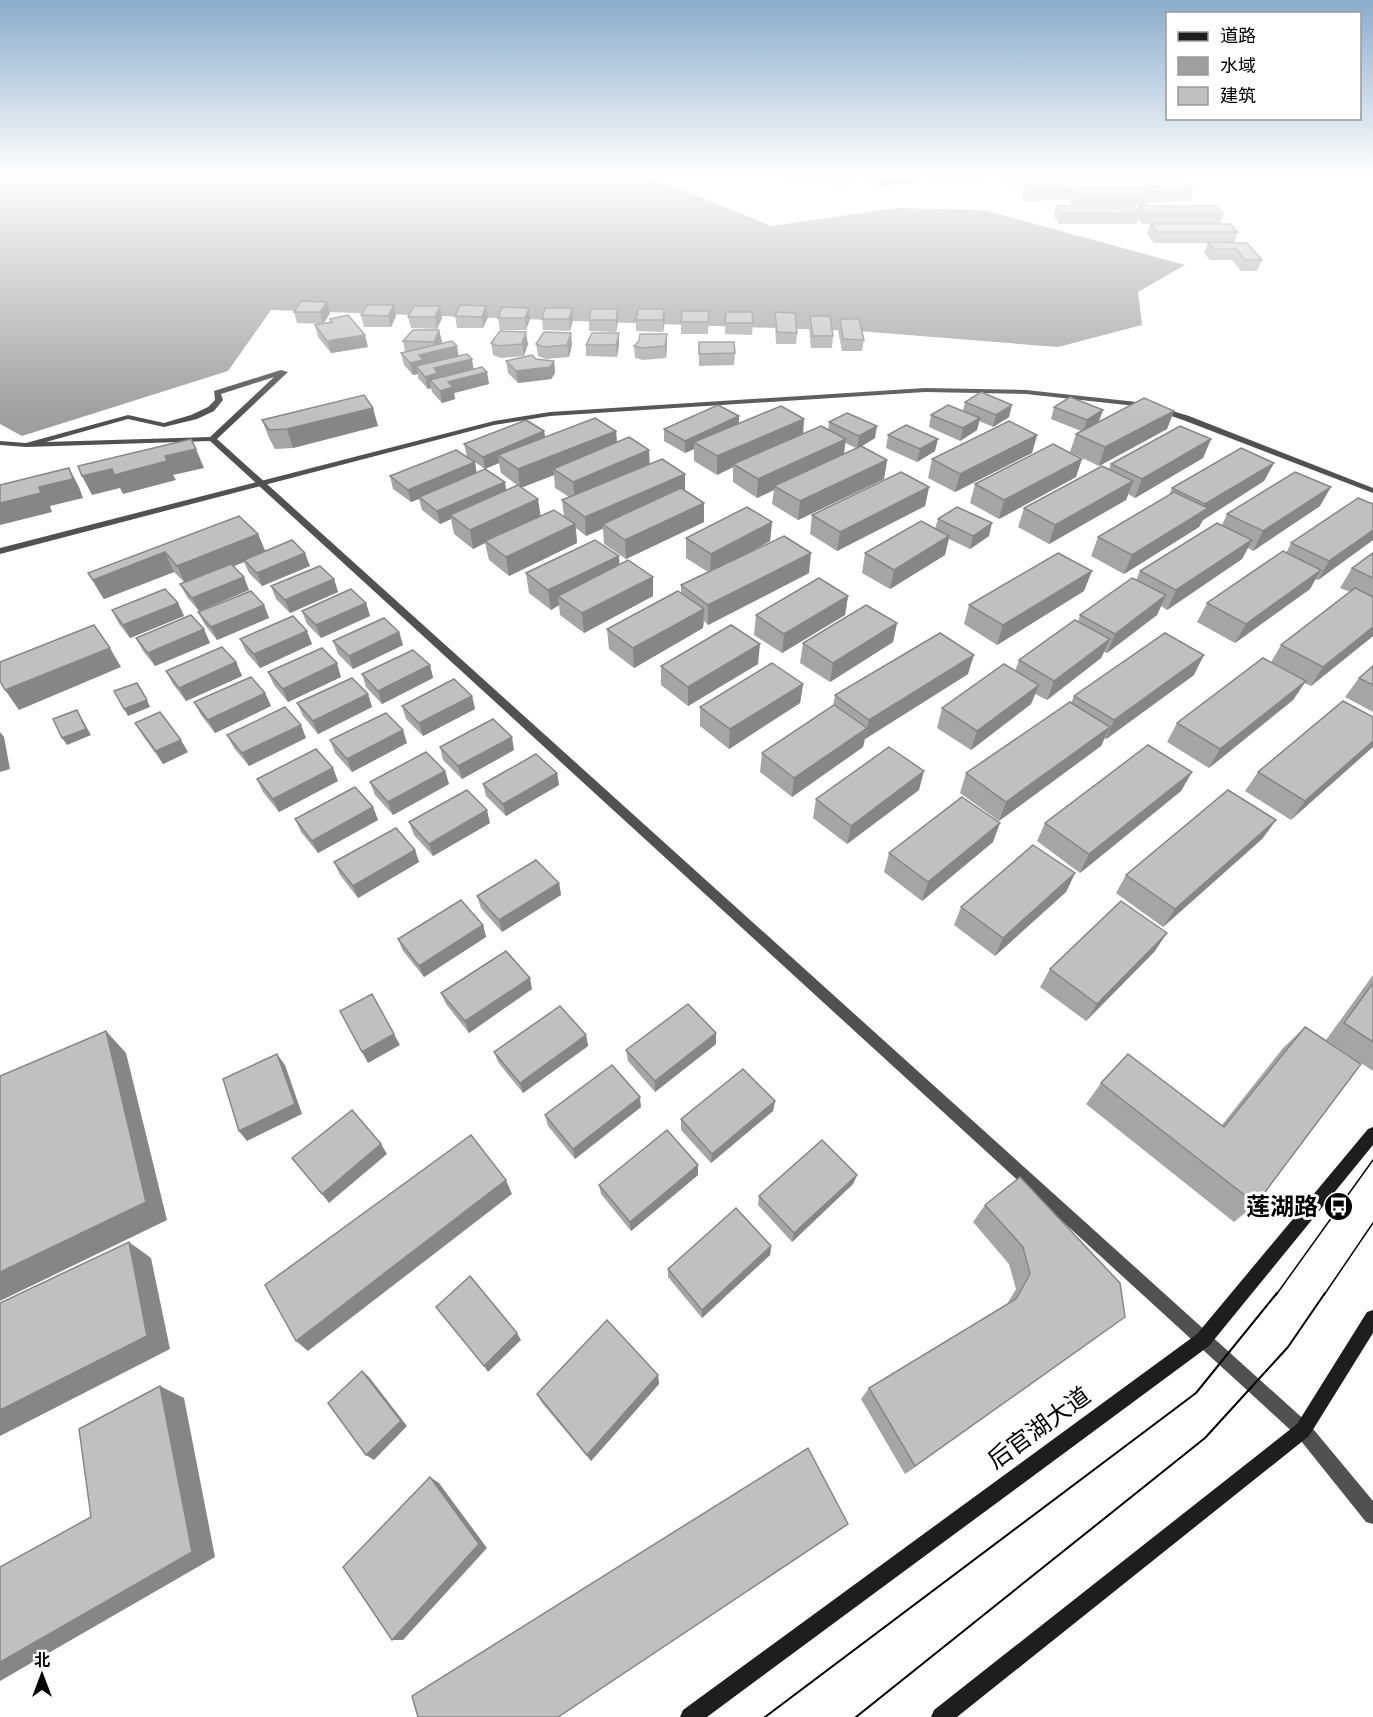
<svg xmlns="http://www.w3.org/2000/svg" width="1373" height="1717" viewBox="0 0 1373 1717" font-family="Karla,'Noto Sans SC',sans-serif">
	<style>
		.water { fill: #9f9f9f }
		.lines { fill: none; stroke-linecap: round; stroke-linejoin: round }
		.minor { fill: #515151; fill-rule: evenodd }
		.tertiary { fill: #515151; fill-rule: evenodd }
		.secondary { fill: #1e1e1e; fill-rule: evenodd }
		.tram-far1 { stroke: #000; stroke-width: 1.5 }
		.tram { stroke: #000; stroke-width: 2 }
		.wall { fill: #a5a5a5; fill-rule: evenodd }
		.shaded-wall { fill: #868686 }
		.building { fill: #c0c0c0; stroke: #868686; stroke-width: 1.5 }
		.labels { text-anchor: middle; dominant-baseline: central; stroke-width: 6; stroke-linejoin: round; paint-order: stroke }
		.near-poi-label { font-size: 24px; font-weight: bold; fill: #000; stroke: #fff; text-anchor: end }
		.near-street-label { font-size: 24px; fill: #000; stroke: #fff }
	</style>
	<rect width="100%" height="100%" fill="#fff"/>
	<polygon class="water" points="0,177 649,177 772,226 896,208 984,210 1185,265 1138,292 1142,325 1058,347 858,331 271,310 228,371 22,436 0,424"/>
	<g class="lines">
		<path class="minor" d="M281 370 288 372 217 439 1309 1424 1373 1501V1524L1366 1522 1297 1436 210 441 26 447 0 445V441L26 443 128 415 164 423 191 415 208 407 215 400 214 391ZM274 377 210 437 46 442 128 419 164 427 197 419 214 411 223 400 221 394Z"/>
		<polygon class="tertiary" points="925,388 1026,390 1146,403 1189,416 1373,488 1373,493 1183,420 1145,407 1026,394 925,392 550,416 494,425 0,554 0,548 494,421 550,412"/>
		<g class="secondary">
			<polygon points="1373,1127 1373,1145 1209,1346 707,1717 680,1717 683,1710 1197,1334 1368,1129"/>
			<polygon points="1373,1310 1373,1333 1309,1436 957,1717 931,1717 934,1710 1297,1424 1367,1312"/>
		</g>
		<g class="tram-far1">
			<polyline points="1276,1295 1373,1160"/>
			<polyline points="1324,1295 1373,1223"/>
		</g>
		<g class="tram">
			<polyline points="765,1717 1196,1393 1277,1293"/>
			<polyline points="856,1717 1205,1438 1288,1347 1325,1293"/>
		</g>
	</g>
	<g class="wall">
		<polygon points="784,177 850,177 849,185 784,183"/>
		<polygon points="866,177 918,177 917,183 876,186"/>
		<polygon points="930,177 982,177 981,183 935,184"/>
		<polygon points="1001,177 1086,177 1085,182 1004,185 1000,179"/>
		<polygon points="1087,177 1179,177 1176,184 1136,184 1132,180 1131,181 1091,182"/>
		<polygon points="1024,185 1069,189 1070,188 1145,189 1146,186 1193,191 1190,201 1148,202 1147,205 1072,205 1068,199 1067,200 1026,201 1022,195"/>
		<polygon points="1056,206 1137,211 1139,206 1223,214 1220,224 1238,232 1234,243 1262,260 1257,271 1241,271 1232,260 1210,260 1204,253 1208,243 1154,243 1147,234 1150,224 1142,224 1138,219 1136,224 1059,224 1054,216"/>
		<polygon points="301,301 330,313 324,323 331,322 330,319 368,347 331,353 318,337 315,325 322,324 297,323 294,312"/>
		<polygon points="394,305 396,316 391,327 364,327 361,315"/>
		<polygon points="460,305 488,317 483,328 457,328 455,316"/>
		<polygon points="414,306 442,318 437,329 411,328 408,317"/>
		<polygon points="502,307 530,319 526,330 500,330 498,318"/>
		<polygon points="572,308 573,320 570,331 543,330 542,319"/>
		<polygon points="591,309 618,321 616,332 589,331 589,320"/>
		<polygon points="664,309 665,321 663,332 636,331 636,320"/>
		<polygon points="709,311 708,334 681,334 681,322"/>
		<polygon points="726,312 753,323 752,335 725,334"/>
		<polygon points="775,312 797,333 796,344 776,344 775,324"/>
		<polygon points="810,316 833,336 832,348 811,348 809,327"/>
		<polygon points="840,319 864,340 862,351 842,351 838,331"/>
		<polygon points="439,330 442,342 441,344 459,356 474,369 489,384 454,393 455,399 442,403 432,392 431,388 428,389 418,378 418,374 413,375 404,365 401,353 405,352 403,341"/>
		<polygon points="571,333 572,345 569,357 546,359 538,356 536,344"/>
		<polygon points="667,334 667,346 666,358 643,360 635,358 634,346"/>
		<polygon points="699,342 735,353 734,365 699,366"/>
		<polygon points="491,343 528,344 524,356 501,358 493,355"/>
		<polygon points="586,345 619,345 617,357 586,356"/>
		<polygon points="536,359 554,361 555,373 551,379 518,383 508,373 506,361"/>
		<polygon points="965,402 1009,417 993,427 979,421 977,430 960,441 929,427 931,415 963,411"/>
		<polygon points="1054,407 1103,410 1099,422 1174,411 1167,429 1099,466 1070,452 1076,434 1081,431 1051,419"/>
		<path d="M739 416V424L803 434 828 430 829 422 875 438 862 446 887 460 884 479 798 520 772 504 774 490 757 498 733 482V467L717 475 694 461V449L685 453 664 441V429ZM845 443 856 448 844 454Z"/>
		<polygon points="262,420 378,426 293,448 275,449 269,438"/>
		<path d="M544 431 545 437 616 431 617 442 650 464 685 474V491L704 503V522L626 559 604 544 603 529 586 536 576 528 577 543 509 576 489 560 485 543 473 549 454 534 451 519 440 524 422 510 419 499 411 502 393 489 390 476 467 457 464 444ZM475 462 485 469 476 473ZM499 463 501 473 517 485 506 490 485 469ZM554 475 555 488 569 497 562 500 564 517 540 516 521 488Z"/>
		<polygon points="888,435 935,451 917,462 886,448"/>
		<polygon points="1037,435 1032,453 955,492 928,478 932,459"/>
		<polygon points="1211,439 1203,458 1135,498 1128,494 1126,500 1049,544 1018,527 1024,508 1109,469 1111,464"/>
		<polygon points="1274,463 1264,481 1203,520 1199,527 1124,574 1091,556 1098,537 1169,495 1172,488"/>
		<polygon points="1076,477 999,519 970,503 975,484"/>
		<polygon points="929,487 925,506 837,551 810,534 812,515"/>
		<polygon points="1373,504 1373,540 1318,580 1315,579 1310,589 1235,643 1197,622 1207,603 1286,553 1291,543"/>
		<polygon points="1320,506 1253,551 1248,548 1242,559 1167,610 1161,606 1157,615 1107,653 1104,652 1101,658 1047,700 1035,694 1031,704 971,750 937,728 942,708 1015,671 1019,660 1078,622 1080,615 1136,580 1140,571 1222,525 1227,514"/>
		<polygon points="239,516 258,534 265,551 310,566 262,586 249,573 244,562 234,566 249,590 199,611 187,597 180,584 184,582 174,572 104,599 99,592 88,573"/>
		<polygon points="938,519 989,536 970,549 949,539 945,555 890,589 862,573 865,553 935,529"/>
		<polygon points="772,522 770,541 747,553 809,573 708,625 704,621 703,628 634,668 609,649 607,629 681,594 681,585 708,572 686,558 686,538"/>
		<polygon points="1373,553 1373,636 1311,686 1304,683 1293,700 1209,768 1167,742 1177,723 1271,662 1281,645 1350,592 1340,588 1352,568"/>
		<polygon points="619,556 619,565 653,577 653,596 584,633 560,615 559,605 551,610 529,593 526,573"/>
		<polygon points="334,579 338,592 290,613 276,599 271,586"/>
		<polygon points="1084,591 997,645 964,624 969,605"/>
		<polygon points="848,596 845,615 782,653 754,635 756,615"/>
		<polygon points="178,603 184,616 130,638 119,624 112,610"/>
		<polygon points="366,603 370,616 321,638 307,624 302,611"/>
		<polygon points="264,605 269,618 217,640 205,625 198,612"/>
		<polygon points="897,623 893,642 830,682 800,663 803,643"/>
		<polygon points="399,632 403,645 353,669 338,654 333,641"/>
		<polygon points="136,638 210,643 155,666 143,651"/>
		<polygon points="240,639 312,644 260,668 246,652"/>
		<polygon points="236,662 242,676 186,701 173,684 166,671"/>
		<polygon points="758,664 688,706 661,685 661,666"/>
		<polygon points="430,665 433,678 382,704 366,687 362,674"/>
		<polygon points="1373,666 1373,712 1345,697 1359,678"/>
		<polygon points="268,672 341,677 288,702 274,685"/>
		<polygon points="968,674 865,739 863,747 792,797 760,772 762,753 833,706 835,695"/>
		<polygon points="1194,675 1104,739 1101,746 999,821 960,793 966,773 1071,703 1074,696"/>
		<polygon points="803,684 800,703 729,749 700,726 700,707"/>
		<polygon points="265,693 271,706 215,733 201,715 194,702"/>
		<polygon points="368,694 372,707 318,734 303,716 297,703"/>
		<polygon points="472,696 475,709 423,736 406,719 402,706"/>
		<polygon points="1373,717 1291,820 1245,791 1258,772"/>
		<polygon points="135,723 188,752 163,764 143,736"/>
		<polygon points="227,735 306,738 249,766 234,748"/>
		<polygon points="330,740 407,743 352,772 335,753"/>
		<polygon points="440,747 514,750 462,779 443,760"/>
		<polygon points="445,771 449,784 393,815 375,795 370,782"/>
		<polygon points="1192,772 1181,791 1080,873 1037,841 1045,823"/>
		<polygon points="557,773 559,785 506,816 486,796 483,784"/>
		<polygon points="257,779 338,781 279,812 263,792"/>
		<polygon points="919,790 847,844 813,818 816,799"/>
		<polygon points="373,807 378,820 318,853 301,832 295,819"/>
		<polygon points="1276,820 1262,839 1163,927 1116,893 1126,875"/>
		<polygon points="409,822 490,823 433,856 414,835"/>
		<polygon points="993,842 922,901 884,872 889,853"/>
		<polygon points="415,850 419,862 358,898 340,875 334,862"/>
		<polygon points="1075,873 1066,892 995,956 954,925 961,907"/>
		<polygon points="559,883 561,895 502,932 481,908 477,896"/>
		<polygon points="483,925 486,937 424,977 403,951 398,939"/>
		<polygon points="1155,951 1086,1021 1040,987 1050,969"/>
		<polygon points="1373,975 1373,1071 1326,1040"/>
		<polygon points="532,989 469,1033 446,1004 441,993"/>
		<polygon points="1305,1027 1256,1204 1234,1222 1086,1104 1101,1083 1222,1125 1283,1048"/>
		<polygon points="586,1035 588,1046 523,1093 498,1062 494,1052"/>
		<polygon points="716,1044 655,1092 628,1061 626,1050"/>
		<polygon points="775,1101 773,1111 711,1163 681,1130 681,1119"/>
		<polygon points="641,1107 575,1159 548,1126 545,1115"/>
		<polygon points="698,1175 631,1231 601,1194 599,1185"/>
		<polygon points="857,1175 853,1184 792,1242 758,1205 759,1196"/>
		<polygon points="985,1205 1125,1317 905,1474 861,1399 869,1388 1007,1304 1016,1289 1009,1264 973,1222"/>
		<polygon points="771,1246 770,1255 702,1318 668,1277 668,1269"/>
		<polygon points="658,1375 659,1384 591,1461 542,1403 537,1394"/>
	</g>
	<g class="shaded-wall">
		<polygon points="877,177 918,177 917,183 876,186"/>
		<polygon points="327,302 330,313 323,324 320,312"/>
		<polygon points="394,305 396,316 391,327 388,316"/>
		<polygon points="440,306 442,318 437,329 435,317"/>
		<polygon points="486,306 488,317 483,328 482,317"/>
		<polygon points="529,308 530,319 526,330 525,318"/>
		<polygon points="572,308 573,320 570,331 569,319"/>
		<polygon points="618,309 618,321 616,332 616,320"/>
		<polygon points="664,309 665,321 663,332 663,320"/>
		<polygon points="439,330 442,342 437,351 457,346 459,358 416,366 418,374 413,375 410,363 419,355 436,351 434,342"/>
		<polygon points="526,332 528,344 524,356 522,344"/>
		<polygon points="571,333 572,345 569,357 567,345"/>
		<polygon points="619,333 619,345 617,357 616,345"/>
		<polygon points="667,334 667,346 666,358 665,346"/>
		<polygon points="365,335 368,347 331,353 327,341"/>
		<polygon points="472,359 474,371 430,380 431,388 428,389 425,377 434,368"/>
		<polygon points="554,361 555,373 551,379 518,383 516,371"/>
		<polygon points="487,372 489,384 454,393 455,399 442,403 440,391 448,382"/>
		<polygon points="1012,405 1009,417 993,427 996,415"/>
		<polygon points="373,408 378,426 293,448 287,429"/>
		<polygon points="1103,410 1098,422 1083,432 1087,420"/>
		<polygon points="1174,411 1167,429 1099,466 1105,447"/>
		<polygon points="739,416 738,429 694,442 694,449 685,453 685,441"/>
		<polygon points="980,418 977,430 960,441 963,428"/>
		<polygon points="804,419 803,437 733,464 733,467 717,475 717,456"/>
		<polygon points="877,426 875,438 857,449 859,436"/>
		<polygon points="544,431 546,444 498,455 499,463 485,469 483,457"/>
		<polygon points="616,431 617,449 553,469 554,475 520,488 518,469"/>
		<polygon points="1037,435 1032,453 955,492 960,474"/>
		<polygon points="846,439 843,458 774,486 774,490 757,498 758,479"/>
		<polygon points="938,439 935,451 917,462 920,449"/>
		<polygon points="1211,439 1203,458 1135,498 1142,479"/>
		<polygon points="196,449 204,468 173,475 176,480 123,494 120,488 92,495 82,476"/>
		<polygon points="649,450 650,468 575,501 573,482"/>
		<polygon points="1082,459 1076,477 999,519 1004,500"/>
		<polygon points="887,460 884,479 798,520 800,501"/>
		<polygon points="475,462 477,475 419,497 419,499 411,502 408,490"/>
		<polygon points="1274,463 1264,481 1203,520 1199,527 1124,574 1132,555 1202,512 1205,504"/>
		<polygon points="69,468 79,487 83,498 50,506 52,512 0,525 0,503 39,487"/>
		<polygon points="685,474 685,493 603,524 603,528 586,536 585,517"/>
		<polygon points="1133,481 1126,500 1049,544 1055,525"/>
		<polygon points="505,482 507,495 450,515 451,519 440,524 437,511"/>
		<polygon points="929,487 925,506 837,551 840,532"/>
		<polygon points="1331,487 1320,506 1253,551 1263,531"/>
		<polygon points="538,499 541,518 485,541 485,543 473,549 470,530"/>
		<polygon points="704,503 704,522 626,559 625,540"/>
		<polygon points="772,522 770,541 710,573 711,554"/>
		<polygon points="992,523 989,536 970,549 973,536"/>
		<polygon points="575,524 577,543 509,576 506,557"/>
		<polygon points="1373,530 1373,540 1318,580 1329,561"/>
		<polygon points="258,534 266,553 244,560 244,562 186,585 177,566"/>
		<polygon points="949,536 945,555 890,589 894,570"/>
		<polygon points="1252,540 1242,559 1167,610 1176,590"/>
		<polygon points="165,552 174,572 104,599 93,580"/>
		<polygon points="305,553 310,566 262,586 257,573"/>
		<polygon points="811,553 809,573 708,625 708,605"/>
		<polygon points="619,556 620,575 558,596 559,605 551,610 548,590"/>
		<polygon points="1321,570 1310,589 1235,643 1246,624"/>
		<polygon points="1092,571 1084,591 997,645 1003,625"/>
		<polygon points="244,577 249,590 199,611 192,598"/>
		<polygon points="653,577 653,596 584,633 582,613"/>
		<polygon points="334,579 338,592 290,613 285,600"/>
		<polygon points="1166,595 1157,615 1107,653 1115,634"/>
		<polygon points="848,596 845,615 782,653 784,634"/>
		<polygon points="178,603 184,616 130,638 123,625"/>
		<polygon points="366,603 370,616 321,638 316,625"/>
		<polygon points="264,605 269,618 217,640 211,627"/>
		<polygon points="704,609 703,628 634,668 633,648"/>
		<polygon points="897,623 893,642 830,682 833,663"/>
		<polygon points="1373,627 1373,636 1311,686 1323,667"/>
		<polygon points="204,629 210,643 155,666 148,653"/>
		<polygon points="307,631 312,644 260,668 254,654"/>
		<polygon points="399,632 403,645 353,669 349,656"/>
		<polygon points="1110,639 1101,658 1047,700 1054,681"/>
		<polygon points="760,644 758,664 688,706 688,687"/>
		<polygon points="110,648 121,667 19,710 5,690"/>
		<polygon points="974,655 968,674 865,739 869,720"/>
		<polygon points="1204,655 1194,675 1105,740 1114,720"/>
		<polygon points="236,662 242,676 186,701 179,688"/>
		<polygon points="337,663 341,677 288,702 283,689"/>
		<polygon points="430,665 433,678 382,704 378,691"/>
		<polygon points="1306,681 1293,700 1209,768 1220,749"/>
		<polygon points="803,684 800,703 729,749 730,729"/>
		<polygon points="1039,685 1031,704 971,750 977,731"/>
		<polygon points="265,693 271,706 215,733 208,720"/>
		<polygon points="368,694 372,707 318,734 313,721"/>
		<polygon points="472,696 475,709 423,736 419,723"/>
		<polygon points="147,700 150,707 128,716 124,709"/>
		<polygon points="77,710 91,735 67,745 62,738"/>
		<polygon points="301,725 306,738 249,766 242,753"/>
		<polygon points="1110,727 1101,746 999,821 1006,802"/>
		<polygon points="867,728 863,747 792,797 794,778"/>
		<polygon points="403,730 407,743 352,772 347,759"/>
		<polygon points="0,732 4,737 10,769 0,772"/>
		<polygon points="512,737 514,750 462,779 458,766"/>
		<polygon points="181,740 188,752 163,764 156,751"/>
		<polygon points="1373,741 1373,747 1291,820 1305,801"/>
		<polygon points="333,768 338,781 279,812 273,799"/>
		<polygon points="445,771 449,784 393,815 388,802"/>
		<polygon points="924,771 919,790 847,844 851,826"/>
		<polygon points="1192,772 1181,791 1080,873 1089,854"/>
		<polygon points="557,773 559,785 506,816 503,804"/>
		<polygon points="373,807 378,820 318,853 312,841"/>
		<polygon points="487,810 490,823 433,856 429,844"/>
		<polygon points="1276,820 1262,839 1163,927 1175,909"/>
		<polygon points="1000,823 993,842 922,901 928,882"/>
		<polygon points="415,850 419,862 358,898 353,886"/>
		<polygon points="1075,873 1066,892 995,956 1003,938"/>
		<polygon points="559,883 561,895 502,932 499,920"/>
		<polygon points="483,925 486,937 424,977 419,966"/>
		<polygon points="1167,933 1155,951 1086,1021 1097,1004"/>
		<polygon points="530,978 532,989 469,1033 465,1021"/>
		<polygon points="106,1031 126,1053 167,1220 0,1301 0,1272"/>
		<polygon points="716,1033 716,1044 655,1092 655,1081"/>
		<polygon points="394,1034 400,1045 368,1063 362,1052"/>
		<polygon points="586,1035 588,1046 523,1093 520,1083"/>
		<polygon points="277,1054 285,1065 302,1114 247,1141 239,1131"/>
		<polygon points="640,1097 641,1107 575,1159 573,1149"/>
		<polygon points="775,1101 773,1111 711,1163 712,1154"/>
		<polygon points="381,1144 387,1154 329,1203 322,1194"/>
		<polygon points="698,1165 698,1175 631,1231 630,1222"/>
		<polygon points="857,1175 853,1184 792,1242 794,1233"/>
		<polygon points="506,1180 512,1194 308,1351 296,1341"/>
		<polygon points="129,1242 151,1258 170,1349 0,1436 0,1410"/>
		<polygon points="771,1246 770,1255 702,1318 702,1310"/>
		<polygon points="1125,1317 1106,1331 905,1474 915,1466"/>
		<polygon points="517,1333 521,1340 488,1372 484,1366"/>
		<polygon points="362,1371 369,1377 407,1426 374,1460 366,1455"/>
		<polygon points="658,1375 659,1384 591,1461 587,1455"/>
		<polygon points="160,1386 184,1398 215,1557 0,1681 0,1662 192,1552"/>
		<polygon points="430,1477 439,1483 487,1548 403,1640 392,1640"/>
		<polygon points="848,1524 559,1717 558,1717"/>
	</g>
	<g class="building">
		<polygon points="1066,184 1070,190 1028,190 1024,185"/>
		<polygon points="1188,185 1193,191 1151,191 1146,186"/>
		<polygon points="1070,188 1144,188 1150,195 1075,195"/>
		<polygon points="1056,206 1133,206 1140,214 1061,213"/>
		<polygon points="1139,206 1216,206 1223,214 1145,214"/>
		<polygon points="1151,224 1230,224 1238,232 1157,232"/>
		<polygon points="1208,242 1247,243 1262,260 1245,260 1237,249 1214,249"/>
		<polygon points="301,301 327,302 320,312 294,312"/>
		<polygon points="367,305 394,305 388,316 361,315"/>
		<polygon points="460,305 486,306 482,317 455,316"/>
		<polygon points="414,306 440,306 435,317 408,317"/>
		<polygon points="502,307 529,308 525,318 498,318"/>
		<polygon points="545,308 572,308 569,319 542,319"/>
		<polygon points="591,309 618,309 616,320 589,320"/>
		<polygon points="638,309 664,309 663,320 636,320"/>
		<polygon points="682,311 709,311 708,322 681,322"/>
		<polygon points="726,312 752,312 753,323 725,323"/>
		<polygon points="775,312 795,313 797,333 777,332"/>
		<polygon points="348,315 365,335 327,341 315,325 332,322 330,319"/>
		<polygon points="810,316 830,316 833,336 813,336"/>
		<polygon points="840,319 859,319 864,340 843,339"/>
		<polygon points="413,330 439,330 434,342 403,341"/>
		<polygon points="500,331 526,332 522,344 499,346 491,343"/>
		<polygon points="544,332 571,333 567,345 544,347 536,344"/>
		<polygon points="592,333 619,333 616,345 586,345"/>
		<polygon points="640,334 667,334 665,346 642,348 634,346 639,341"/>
		<polygon points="452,341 457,346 419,355 423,360 410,363 401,353"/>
		<polygon points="699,342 734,342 735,353 699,354"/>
		<polygon points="467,354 472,359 434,368 438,373 425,377 416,366"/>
		<polygon points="532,355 536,359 554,361 550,367 516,371 506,361"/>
		<polygon points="482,367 487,372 448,382 453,387 440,391 430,380"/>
		<polygon points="981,392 1012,405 996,415 965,402"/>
		<polygon points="364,395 373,408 287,429 269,430 262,420"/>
		<polygon points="1070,397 1103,410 1087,420 1054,407"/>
		<polygon points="1144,398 1174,411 1105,447 1076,434"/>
		<polygon points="718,405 739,416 685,441 664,429"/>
		<polygon points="948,405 980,418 963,428 931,415"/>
		<polygon points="781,406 804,419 717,456 694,442"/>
		<polygon points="847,413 877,426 859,436 829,422"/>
		<polygon points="595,418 616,431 518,469 498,455"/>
		<polygon points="526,420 544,431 483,457 464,444"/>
		<polygon points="1009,421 1037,435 960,474 932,459"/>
		<polygon points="906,425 938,439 920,449 888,435"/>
		<polygon points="821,426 846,439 758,479 733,464"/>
		<polygon points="1180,426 1211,439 1142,479 1111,464"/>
		<polygon points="629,437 649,450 573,482 553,469"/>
		<polygon points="191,439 196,449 165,456 167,461 114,475 112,469 82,476 78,466"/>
		<polygon points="1053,444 1082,459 1004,500 975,484"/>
		<polygon points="861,446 887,460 800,501 774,486"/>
		<polygon points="1241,448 1274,463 1205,504 1172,488"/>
		<polygon points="456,450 475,462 408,490 390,476"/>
		<polygon points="662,459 685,474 585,517 562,500"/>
		<polygon points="1102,466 1133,481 1055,525 1024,508"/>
		<polygon points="69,468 73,479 39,487 41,493 0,503 0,485"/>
		<polygon points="485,469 505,482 437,511 419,497"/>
		<polygon points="901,472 929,487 840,532 812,515"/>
		<polygon points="1295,472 1331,487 1263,531 1227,514"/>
		<polygon points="518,485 538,499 470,530 450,515"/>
		<polygon points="681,488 704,503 625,540 603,524"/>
		<polygon points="1174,492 1208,508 1132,555 1098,537"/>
		<polygon points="1358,498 1373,504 1373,530 1329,561 1291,543"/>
		<polygon points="747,507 772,522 711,554 686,538"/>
		<polygon points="957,507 992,523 973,536 938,519"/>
		<polygon points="554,510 575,524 506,557 485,541"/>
		<polygon points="239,516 258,534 177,566 165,552 93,580 88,573"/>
		<polygon points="921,521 949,536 894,570 865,553"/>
		<polygon points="1217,523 1252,540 1176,590 1140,571"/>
		<polygon points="784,536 811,553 708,605 681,585"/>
		<polygon points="292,540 305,553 257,573 244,560"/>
		<polygon points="595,540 619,556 548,590 526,573"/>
		<polygon points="1283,551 1321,570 1246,624 1207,603"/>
		<polygon points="1058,553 1092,571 1003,625 969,605"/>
		<polygon points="1373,553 1373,578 1352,568"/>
		<polygon points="628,560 653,577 582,613 558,596"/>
		<polygon points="231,564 244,577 192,598 180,584"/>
		<polygon points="320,566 334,579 285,600 271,586"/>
		<polygon points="819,578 848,596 784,634 756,615"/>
		<polygon points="1132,578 1166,595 1115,634 1080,615"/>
		<polygon points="1355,588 1373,597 1373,627 1323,667 1281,645"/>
		<polygon points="165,589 178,603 123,625 112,610"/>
		<polygon points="351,589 366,603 316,625 302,611"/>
		<polygon points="251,591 264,605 211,627 198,612"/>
		<polygon points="678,591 704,609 633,648 607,629"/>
		<polygon points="866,605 897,623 833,663 803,643"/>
		<polygon points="191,615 204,629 148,653 136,638"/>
		<polygon points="293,616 307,631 254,654 240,639"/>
		<polygon points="384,618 399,632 349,656 333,641"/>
		<polygon points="1075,620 1110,639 1054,681 1019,660"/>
		<polygon points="94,625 110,648 5,690 0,681 0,662"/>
		<polygon points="731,625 760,644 688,687 661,666"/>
		<polygon points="940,633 974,655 869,720 835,695"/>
		<polygon points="1165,633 1204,655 1114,720 1074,696"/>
		<polygon points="222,647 236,662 179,688 166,671"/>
		<polygon points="322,648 337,663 283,689 268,672"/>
		<polygon points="413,650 430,665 378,691 362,674"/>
		<polygon points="1263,658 1306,681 1220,749 1177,723"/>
		<polygon points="772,663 803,684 730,729 700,707"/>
		<polygon points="1004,664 1039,685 977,731 942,708"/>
		<polygon points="1373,666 1373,685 1359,678"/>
		<polygon points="251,677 265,693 208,720 194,702"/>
		<polygon points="352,678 368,694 313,721 297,703"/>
		<polygon points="454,679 472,696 419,723 402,706"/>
		<polygon points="137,683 147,700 124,709 114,691"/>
		<polygon points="1343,701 1373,717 1373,741 1305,801 1258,772"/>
		<polygon points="1070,702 1110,727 1006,802 966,773"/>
		<polygon points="834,705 867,728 794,778 762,753"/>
		<polygon points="285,707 301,725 242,753 227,735"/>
		<polygon points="77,710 86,729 62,738 53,719"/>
		<polygon points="160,712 181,740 156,751 135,723"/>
		<polygon points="386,713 403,730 347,759 330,740"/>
		<polygon points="493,719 512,737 458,766 440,747"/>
		<polygon points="1148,745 1192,772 1089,854 1045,823"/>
		<polygon points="889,747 924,771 851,826 816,799"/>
		<polygon points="316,749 333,768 273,799 257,779"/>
		<polygon points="426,752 445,771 388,802 370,782"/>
		<polygon points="536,754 557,773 503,804 483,784"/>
		<polygon points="355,787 373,807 312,841 295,819"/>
		<polygon points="467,790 487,810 429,844 409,822"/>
		<polygon points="1228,790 1276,820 1175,909 1126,875"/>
		<polygon points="962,797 1000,823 928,882 889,853"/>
		<polygon points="396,828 415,850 353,886 334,862"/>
		<polygon points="1033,845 1075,873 1003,938 961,907"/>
		<polygon points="536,860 559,883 499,920 477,896"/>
		<polygon points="461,900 483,925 419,966 398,939"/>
		<polygon points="1121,901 1167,933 1097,1004 1050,969"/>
		<polygon points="506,951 530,978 465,1021 441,993"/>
		<polygon points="1373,983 1373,1042 1344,1023"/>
		<polygon points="372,994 394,1034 362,1052 340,1011"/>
		<polygon points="688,1004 716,1033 655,1081 626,1050"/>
		<polygon points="560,1006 586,1035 520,1083 494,1052"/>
		<polygon points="1305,1027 1361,1064 1256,1204 1101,1083 1128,1054 1224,1127"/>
		<polygon points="106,1031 146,1202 0,1272 0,1076"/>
		<polygon points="277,1054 295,1104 239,1131 223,1079"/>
		<polygon points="612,1065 640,1097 573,1149 545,1115"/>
		<polygon points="743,1069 775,1101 712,1154 681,1119"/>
		<polygon points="352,1110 381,1144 322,1194 292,1158"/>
		<polygon points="667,1130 698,1165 630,1222 599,1185"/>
		<polygon points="471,1135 506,1180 296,1341 265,1285"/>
		<polygon points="822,1140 857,1175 794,1233 759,1196"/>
		<polygon points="1020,1177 1120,1283 1125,1317 915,1466 869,1388 1016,1299 1030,1274 1023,1247 985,1205"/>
		<polygon points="736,1208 771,1246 702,1310 668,1269"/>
		<polygon points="129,1242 147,1336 0,1410 0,1303"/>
		<polygon points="470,1276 517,1333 484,1366 436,1307"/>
		<polygon points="607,1320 658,1375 587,1455 537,1394"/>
		<polygon points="362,1371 401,1421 366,1455 328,1403"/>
		<polygon points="160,1386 192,1552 0,1662 0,1567 91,1517 79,1429"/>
		<polygon points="808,1448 848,1524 558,1717 418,1717 412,1696"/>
		<polygon points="430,1477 479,1544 392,1640 343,1567"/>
	</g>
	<linearGradient id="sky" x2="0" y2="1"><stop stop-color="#8baccb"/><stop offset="0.42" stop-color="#fff"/><stop offset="1" stop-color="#fff" stop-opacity="0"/></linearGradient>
	<rect width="1373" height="417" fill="url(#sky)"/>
	<defs>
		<symbol id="bus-disc" viewBox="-11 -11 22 22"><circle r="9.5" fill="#000" stroke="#fff"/><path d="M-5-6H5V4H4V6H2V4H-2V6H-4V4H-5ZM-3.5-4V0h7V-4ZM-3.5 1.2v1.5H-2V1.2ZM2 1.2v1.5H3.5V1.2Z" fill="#fff"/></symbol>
	</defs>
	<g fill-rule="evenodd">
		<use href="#bus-disc" x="1322" y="1190" width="33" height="33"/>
	</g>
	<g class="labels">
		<g class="near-poi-label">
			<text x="1318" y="1207">莲湖路</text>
		</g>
		<g class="near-street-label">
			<text transform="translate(1039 1428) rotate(-36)">后官湖大道</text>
		</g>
	</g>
	<rect x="1166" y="12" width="195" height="108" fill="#ffffff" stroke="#999999" stroke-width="1.5"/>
	<rect x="1178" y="32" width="30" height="9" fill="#1e1e1e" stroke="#999999" stroke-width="1.5"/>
	<text x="1220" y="42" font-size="18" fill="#000000">道路</text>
	<rect x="1178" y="57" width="30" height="18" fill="#9f9f9f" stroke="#999999" stroke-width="1.5"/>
	<text x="1220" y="72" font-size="18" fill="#000000">水域</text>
	<rect x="1178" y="87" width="30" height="18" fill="#c0c0c0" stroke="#999999" stroke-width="1.5"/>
	<text x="1220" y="102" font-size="18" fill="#000000">建筑</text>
	<g transform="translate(42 1675)" stroke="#ffffff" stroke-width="4.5" paint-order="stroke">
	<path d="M0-4.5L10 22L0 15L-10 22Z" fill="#000000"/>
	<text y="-9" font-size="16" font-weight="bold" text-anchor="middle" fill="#000000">北</text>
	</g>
</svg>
